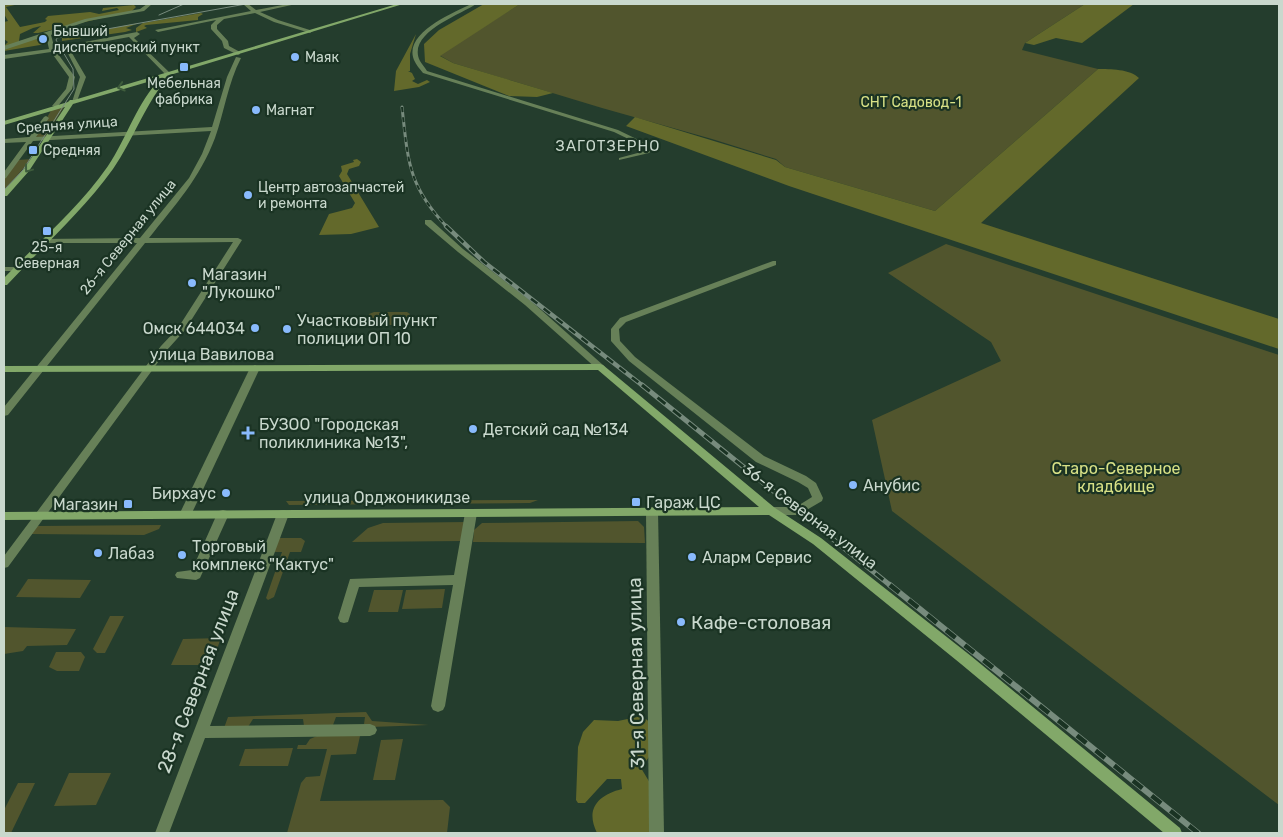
<svg xmlns="http://www.w3.org/2000/svg" width="1283" height="837" viewBox="0 0 1283 837" font-family="Rubik,sans-serif">
	<style>
		.green { fill: #51552d }
		.forest { fill: #63692b }
		.lines { fill: none; stroke-linecap: round; stroke-linejoin: round }
		.street { fill: #678058; fill-rule: evenodd }
		.secondary { fill: #82a869; fill-rule: evenodd }
		.tram { stroke: #778b7d; stroke-width: 1 }
		.rail-far3-casing { stroke: #778b7d; stroke-width: 3 }
		.rail-far2-casing { stroke: #778b7d; stroke-width: 4.5 }
		.rail-far1-casing { stroke: #778b7d; stroke-width: 5 }
		.rail-casing { stroke: #778b7d; stroke-width: 6 }
		.rail-far3 { stroke: #1a3323; stroke-width: 2; stroke-dasharray: 5; stroke-linecap: butt }
		.rail-far2 { stroke: #1a3323; stroke-width: 2.5; stroke-dasharray: 8; stroke-linecap: butt }
		.rail-far1 { stroke: #1a3323; stroke-width: 3; stroke-dasharray: 10; stroke-linecap: butt }
		.rail { stroke: #1a3323; stroke-width: 4.5; stroke-dasharray: 12; stroke-linecap: butt }
		.oneway { stroke: #3e5c3c }
		.poi-dot { fill: #89bafc; stroke: #1a3323; stroke-width: 2 }
		.labels { text-anchor: middle; dominant-baseline: central; stroke-width: 4.5; stroke-linejoin: round; paint-order: stroke }
		.far-poi-label { font-size: 14px; fill: #c9d8cd; stroke: #1a3323; text-anchor: start }
		.far-park-label { font-size: 14px; fill: #d8e186; stroke: #1a3323 }
		.far-street-label { font-size: 14px; fill: #c9d8cd; stroke: #1a3323 }
		.far-neighbourhood-label { font-size: 15px; letter-spacing: 1px; fill: #c9d8cd; stroke: #1a3323 }
		.poi-label { font-size: 16px; fill: #c9d8cd; stroke: #1a3323; text-anchor: start }
		.street-label { font-size: 16px; fill: #c9d8cd; stroke: #1a3323 }
		.park-label { font-size: 16px; fill: #d8e186; stroke: #1a3323 }
		.near-poi-label { font-size: 19px; fill: #c9d8cd; stroke: #1a3323; text-anchor: start }
		.near-street-label { font-size: 19px; fill: #c9d8cd; stroke: #1a3323 }
	</style>
	<rect width="100%" height="100%" fill="#243d2d"/>
	<g class="green">
		<polygon points="520,4 1085,4 1025,43 1022,50 1098,69 935,211 785,167 776,159 712,139 602,108 453,63 439,55"/>
		<polygon points="64,107 45,137 34,139 52,109"/>
		<polygon points="32,159 4,190 4,178 18,160"/>
		<polygon points="946,244 1279,355 1279,805 892,511 872,420 1001,361 991,342 888,273"/>
		<polygon points="374,312 407,312 410,314 407,323 402,325 370,325 366,323 369,314"/>
		<polygon points="538,500 530,503 289,505 286,501"/>
		<polygon points="638,521 644,527 645,543 473,542 474,530 482,523"/>
		<polygon points="467,522 464,541 352,542 368,528 383,523"/>
		<polygon points="161,525 159,529 144,535 30,534 34,528 38,526"/>
		<polygon points="279,538 301,538 305,541 301,552 290,552 274,597 268,600 266,598 282,552 274,552"/>
		<polygon points="28,579 91,580 80,598 16,597"/>
		<polygon points="445,589 442,608 402,609 406,590"/>
		<polygon points="374,590 403,590 398,612 368,612"/>
		<polygon points="110,616 124,616 105,653 97,653 93,649"/>
		<polygon points="4,627 76,629 67,645 27,646 23,651 4,654"/>
		<polygon points="221,638 211,665 171,665 183,639"/>
		<polygon points="56,652 81,652 85,657 79,671 57,671 49,667"/>
		<polygon points="366,712 372,721 429,725 370,727 364,724 365,717 336,717 333,725 304,726 303,719 253,719 248,727 224,728 228,717"/>
		<polygon points="317,736 360,736 356,754 331,755 320,801 443,800 450,807 447,833 287,833 301,783 306,777 320,776 327,749 297,749 298,745 306,745 310,739"/>
		<polygon points="403,739 395,780 373,780 381,740"/>
		<polygon points="293,748 288,766 239,766 245,749"/>
		<polygon points="69,773 111,773 96,805 54,806"/>
		<polygon points="18,783 35,783 11,833 4,833 4,810"/>
	</g>
	<g class="forest">
		<polygon points="4,4 19,4 6,7 20,27 45,22 47,20 45,19 48,16 90,12 99,14 119,10 117,8 102,11 103,8 134,5 136,7 132,11 38,33 33,33 41,26 33,28 20,34 19,41 37,39 39,42 47,42 46,44 4,51 4,46 8,42 4,39 4,22 8,21 4,14"/>
		<polygon points="484,4 520,4 440,56 453,63 553,93 537,97 509,96 425,62 424,44 439,30"/>
		<polygon points="1085,4 1134,4 1082,43 1056,38 1034,45 1025,43"/>
		<polygon points="201,13 203,14 198,17 198,20 146,25 144,26 147,28 136,32 136,28 143,23"/>
		<polygon points="139,23 126,28 132,30 125,32 62,41 62,38 65,37"/>
		<polygon points="416,34 410,54 410,71 408,71 412,73 415,79 412,81 418,84 427,80 430,82 419,87 394,91 396,71"/>
		<path d="M1098 69C1110 69 1130 69 1139 78L981 223 1279 319V349L789 186 626 126 635 117 776 160 785 167 935 211Z"/>
		<polygon points="357,159 361,162 359,166 349,169 347,174 379,227 351,234 319,235 329,214 352,208 355,203 339,176 342,171 341,166 354,162 353,160"/>
		<path d="M642 716 652 724 649 757 641 768 650 783 654 833H597C585 809 598 795 622 789L621 779H607L585 803H578L576 800 578 747 583 732 594 720 618 721Z"/>
	</g>
	<g class="lines">
		<g class="street">
			<polygon points="147,4 152,4 144,11 88,21 54,33 51,35 55,50 75,77 72,89 57,107 52,106 66,89 69,77 51,52 4,59 4,55 49,49 46,36 4,50 4,46 85,19 140,9"/>
			<polygon points="243,4 248,4 256,10 288,4 296,4 260,12 278,20 313,31 310,33 274,22 255,13 224,19 217,25 217,29 228,41 229,46 240,52 240,54 238,55 224,48 222,41 211,29 211,25 216,20 158,32 155,30 251,11"/>
			<path d="M471 4H476C460 15 406 33 420 61 422 64 425 68 427 71L618 130 653 147V149L649 153 619 160V158L645 151 647 148 614 132 423 73C420 69 416 65 414 60 403 33 453 13 471 4Z"/>
			<polygon points="137,32 140,34 134,38 170,73 170,75 166,75 129,37 69,48 86,77 77,101 72,102 80,77 64,46"/>
			<path d="M236 57 241 58C228 83 224 113 215 138 200 178 175 205 149 238H238L242 240 185 330 167 350 8 567 4 568V556L161 346 178 328 233 242 145 243 8 415 4 416V407L137 243H43L39 241 40 239 140 238 189 178 202 154 211 131 33 141 6 178 4 179V172L26 142 4 143V139L29 137 44 117 46 116 49 118 36 137 212 127 227 77Z"/>
			<polygon points="425,220 431,220 463,249 531,301 603,365 605,367 603,369 597,369 525,305 458,252 425,224"/>
			<polygon points="773,261 776,261 776,265 626,322 619,329 620,341 635,357 764,456 806,476 816,483 823,498 822,501 798,515 771,515 767,514 765,511 767,508 771,507 796,507 812,497 808,488 798,482 756,462 629,361 611,341 611,329 620,318"/>
			<polygon points="4,267 17,267 21,269 17,271 4,271"/>
			<polygon points="255,365 260,368 191,515 189,518 181,518 179,515 250,368"/>
			<polygon points="652,507 656,508 658,511 664,833 649,833 646,511 648,508"/>
			<polygon points="471,509 475,510 477,513 445,706 443,710 438,712 433,710 431,706 453,585 359,587 348,622 344,623 340,622 338,618 350,579 454,575 465,513 467,510"/>
			<polygon points="223,510 227,511 229,514 200,578 196,580 177,578 175,575 177,572 192,570 217,514 219,511"/>
			<polygon points="283,510 287,511 289,514 210,726 370,724 375,726 377,730 375,734 370,736 205,738 169,833 155,833 277,514 279,511"/>
		</g>
		<g class="secondary">
			<path d="M397 4H403L170 75C145 103 134 139 113 169 82 212 42 247 7 285H4V278C38 242 79 208 108 166 127 138 137 102 161 78L73 104 29 171 7 196H4V190L24 169 65 107 4 125V121L68 102 70 100H74Z"/>
			<polygon points="600,364 603,365 775,508 821,538 971,656 1180,828 1182,833 1164,833 961,664 813,544 769,515 4,520 4,512 759,507 598,370 4,372 4,366"/>
		</g>
		<g class="tram">
			<polyline points="159,15 184,4"/>
			<polyline points="4,190 23,170 74,89 73,69 56,40 57,38 246,4"/>
		</g>
		<defs>
			<path id="rail-far3" d="M402 107C408 161 408 186 447 227"/>
			<polyline id="rail-far2" points="446,226 484,262 643,386"/>
			<polyline id="rail-far1" points="642,385 891,586"/>
			<polyline id="rail" points="890,585 1198,833"/>
		</defs>
		<use href="#rail-far3" class="rail-far3-casing"/>
		<use href="#rail-far2" class="rail-far2-casing"/>
		<use href="#rail-far1" class="rail-far1-casing"/>
		<use href="#rail" class="rail-casing"/>
		<use href="#rail-far3" class="rail-far3"/>
		<use href="#rail-far2" class="rail-far2"/>
		<use href="#rail-far1" class="rail-far1"/>
		<use href="#rail" class="rail"/>
	</g>
	<defs><path id="oneway-chevron" d="M-2-3.5L2.5 0L-2 3.5" fill="none" stroke-width="1.6" stroke-linecap="round" stroke-linejoin="round" transform="scale(1.25)"/></defs>
	<g class="oneway">
		<use href="#oneway-chevron" transform="translate(121 87) rotate(164)"/>
		<use href="#oneway-chevron" transform="translate(28 169) rotate(127)"/>
	</g>
	<g class="poi-dot">
		<circle cx="43" cy="39" r="5"/>
		<circle cx="295" cy="57" r="5"/>
		<rect x="179" y="62" width="10" height="10" rx="2.5"/>
		<circle cx="256" cy="110" r="5"/>
		<rect x="28" y="145" width="10" height="10" rx="2.5"/>
		<circle cx="248" cy="195" r="5"/>
		<rect x="42" y="226" width="10" height="10" rx="2.5"/>
		<circle cx="192" cy="283" r="5"/>
		<circle cx="255" cy="328" r="5"/>
		<circle cx="287" cy="329" r="5"/>
		<circle cx="473" cy="429" r="5"/>
		<path d="M245.5 425.5h5v5h5v5h-5v5h-5v-5h-5v-5h5z"/>
		<circle cx="853" cy="485" r="5"/>
		<circle cx="226" cy="493" r="5"/>
		<rect x="631" y="497" width="10" height="10" rx="2.5"/>
		<rect x="123" y="499" width="10" height="10" rx="2.5"/>
		<circle cx="98" cy="553" r="5"/>
		<circle cx="182" cy="555" r="5"/>
		<circle cx="692" cy="557" r="5"/>
		<circle cx="681" cy="622" r="5"/>
	</g>
	<g class="labels">
		<g class="far-poi-label">
			<text x="53" y="31">Бывший<tspan x="53" dy="16">диспетчерский пункт</tspan></text>
			<text x="305" y="57">Маяк</text>
			<text x="184" y="83" text-anchor="middle">Мебельная<tspan x="184" dy="16">фабрика</tspan></text>
			<text x="266" y="110">Магнат</text>
			<text x="43" y="150">Средняя</text>
			<text x="258" y="187">Центр автозапчастей<tspan x="258" dy="16">и ремонта</tspan></text>
			<text x="47" y="247" text-anchor="middle">25-я<tspan x="47" dy="16">Северная</tspan></text>
		</g>
		<g class="far-park-label">
			<text x="911" y="102">СНТ Садовод-1</text>
		</g>
		<g class="far-street-label">
			<text transform="translate(67 125) rotate(-4)">Средняя улица</text>
			<text transform="translate(128 237) rotate(-51)">26-я Северная улица</text>
		</g>
		<g class="far-neighbourhood-label">
			<text x="608" y="146">ЗАГОТЗЕРНО</text>
		</g>
		<g class="poi-label">
			<text x="202" y="274">Магазин<tspan x="202" dy="18">"Лукошко"</tspan></text>
			<text x="297" y="320">Участковый пункт<tspan x="297" dy="18">полиции ОП 10</tspan></text>
			<text x="245" y="328" text-anchor="end">Омск 644034</text>
			<text x="259" y="424">БУЗОО "Городская<tspan x="259" dy="18">поликлиника №13",</tspan></text>
			<text x="483" y="429">Детский сад №134</text>
			<text x="863" y="485">Анубис</text>
			<text x="216" y="493" text-anchor="end">Бирхаус</text>
			<text x="646" y="502">Гараж ЦС</text>
			<text x="118" y="504" text-anchor="end">Магазин</text>
			<text x="192" y="546">Торговый<tspan x="192" dy="18">комплекс "Кактус"</tspan></text>
			<text x="108" y="553">Лабаз</text>
			<text x="702" y="557">Аларм Сервис</text>
		</g>
		<g class="street-label">
			<text x="212" y="354">улица Вавилова</text>
			<text x="387" y="497">улица Орджоникидзе</text>
			<text transform="translate(810 516) rotate(37)">36-я Северная улица</text>
		</g>
		<g class="park-label">
			<text x="1116" y="468">Старо-Северное<tspan x="1116" dy="18">кладбище</tspan></text>
		</g>
		<g class="near-poi-label">
			<text x="691" y="622">Кафе-столовая</text>
		</g>
		<g class="near-street-label">
			<text transform="translate(636 673) rotate(-91)">31-я Северная улица</text>
			<text transform="translate(198 681) rotate(-69)">28-я Северная улица</text>
		</g>
	</g>
	<rect width="1283" height="837" fill="none" stroke="#c9d8cd" stroke-width="10"/>
</svg>
